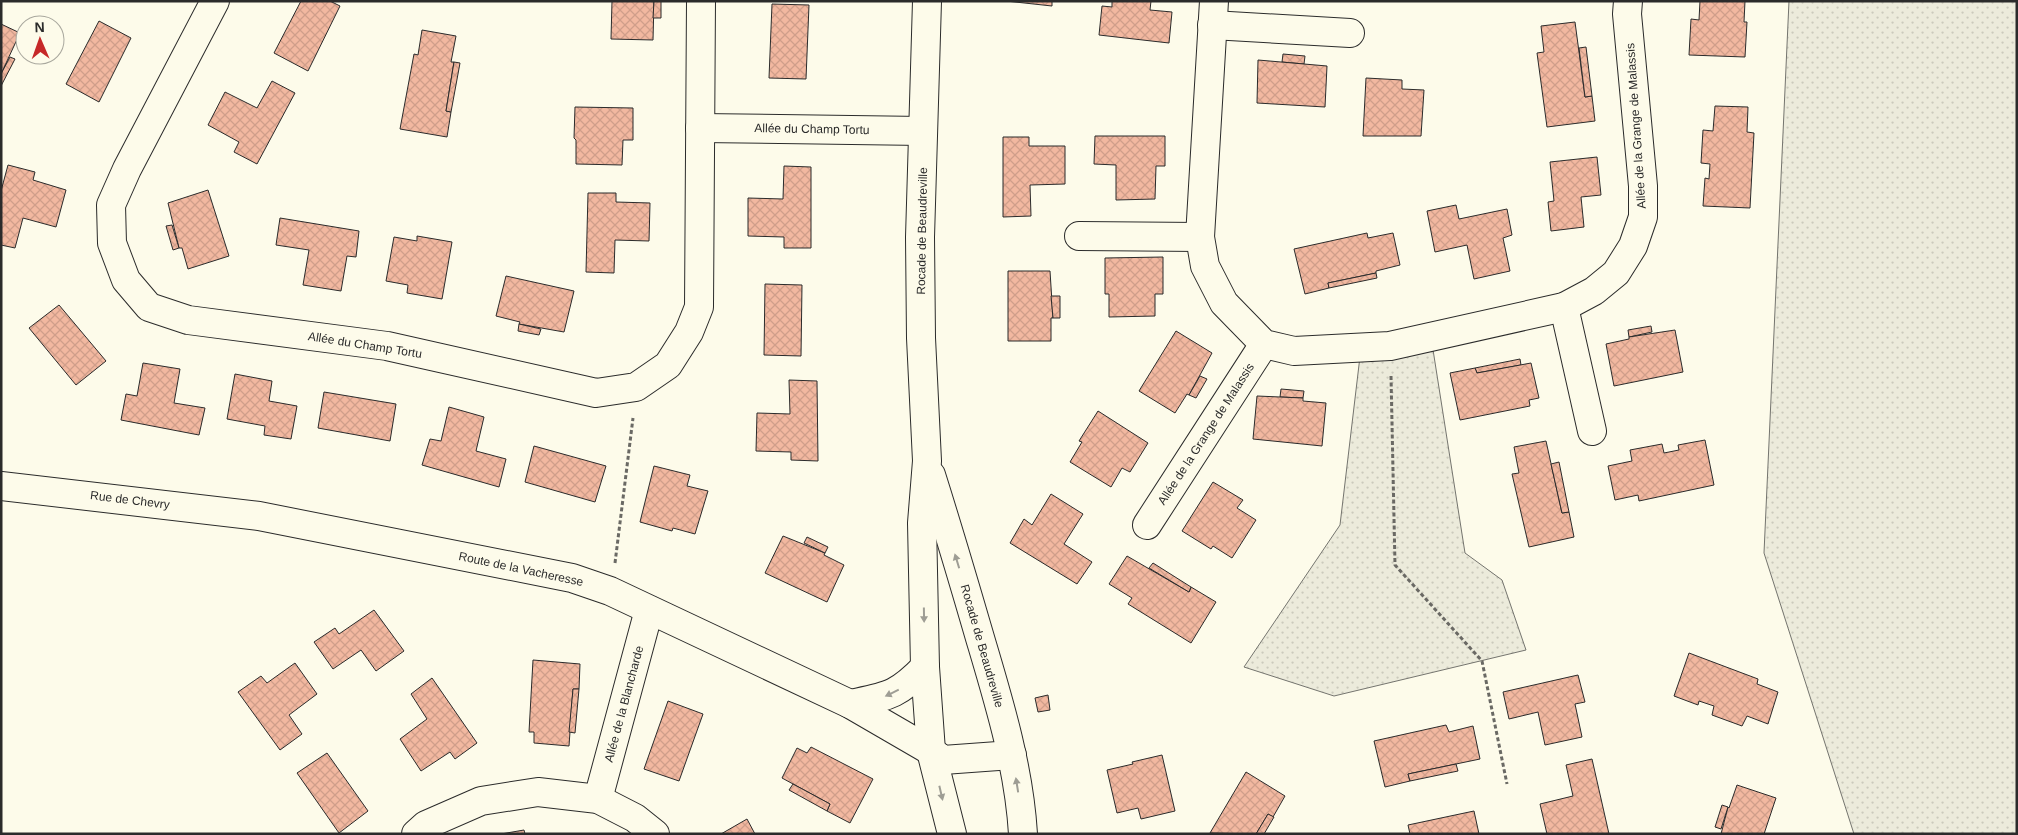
<svg xmlns="http://www.w3.org/2000/svg" width="2018" height="835" viewBox="0 0 2018 835" font-family="Arial,sans-serif">
	<style>
		.green { fill: url(#green-dots); stroke: #74746e }
		.building { fill: url(#building-cross-hatch); stroke: #2b2b2b }
		.lines { fill: none; stroke-linecap: round; stroke-linejoin: round }
		.minor-casing { stroke: #2b2b2b; stroke-width: 30 }
		.path { stroke: #6a6964; stroke-width: 3; stroke-dasharray: 4 2.5; stroke-linecap: butt }
		.minor { stroke: #fdfbea; stroke-width: 28 }
		.oneway { fill: #9e9d94 }
		.labels { text-anchor: middle; dominant-baseline: central; stroke-width: 4; stroke-linejoin: round; paint-order: stroke }
		.street-label { font-size: 12px; fill: #2b2b2b; stroke: #fdfbea }
	</style>
	<defs>
		<pattern id="green-dots" width="8" height="8" patternUnits="userSpaceOnUse" patternTransform="scale(1.25)"><rect width="8" height="8" fill="#ecebdb"/><path d="M2 2h.1M6 6h.1" fill="none" stroke="#cbcabc" stroke-width="1.8" stroke-linecap="round"/></pattern>
		<pattern id="building-cross-hatch" width="8" height="8" patternUnits="userSpaceOnUse" patternTransform="scale(1.25)"><rect width="8" height="8" fill="#f2b8a0"/><path d="M0 0l8 8M0 8l8-8" fill="none" stroke="#d09e8a"/></pattern>
	</defs>
	<rect width="100%" height="100%" fill="#fdfbea"/>
	<g class="green">
		<polygon points="1789,1 2017,1 2017,834 1854,834 1764,553"/>
		<polygon points="1431,337 1465,553 1502,580 1526,650 1334,696 1244,667 1340,525 1361,348"/>
	</g>
	<g class="building">
		<polygon points="301,1 330,1 340,6 308,71 274,53"/>
		<polygon points="612,1 654,1 653,40 611,39"/>
		<polygon points="654,1 661,1 661,18 653,18"/>
		<polygon points="1006,1 1052,1 1052,6"/>
		<polygon points="1112,1 1151,1 1150,10 1172,12 1169,43 1099,35 1102,6 1112,7"/>
		<polygon points="1700,1 1745,1 1744,22 1747,22 1745,57 1689,55 1691,19 1699,20"/>
		<polygon points="772,4 809,5 806,79 769,78"/>
		<polygon points="99,21 131,38 99,102 66,84"/>
		<polygon points="1575,22 1585,97 1592,96 1595,121 1547,127 1537,53 1544,52 1541,26"/>
		<polygon points="1,24 20,33 1,74"/>
		<polygon points="422,30 456,36 451,62 454,62 446,111 451,112 447,137 400,129 414,54 418,55"/>
		<polygon points="1586,47 1592,96 1585,97 1579,48"/>
		<polygon points="1283,54 1305,56 1304,64 1282,62"/>
		<polygon points="10,57 15,59 1,86 1,74"/>
		<polygon points="1258,60 1327,66 1325,107 1257,103"/>
		<polygon points="454,62 460,63 451,112 446,111"/>
		<polygon points="1366,78 1402,80 1402,89 1424,90 1421,136 1363,136"/>
		<polygon points="272,81 295,93 257,164 234,152 239,142 208,125 225,92 257,108"/>
		<polygon points="1715,106 1748,107 1747,132 1754,133 1750,208 1703,206 1705,178 1709,179 1710,164 1701,163 1703,130 1713,131"/>
		<polygon points="575,107 633,108 633,140 623,140 622,165 576,164 576,140 574,138"/>
		<polygon points="1095,136 1165,136 1165,166 1156,166 1155,199 1116,200 1116,165 1094,164"/>
		<polygon points="1003,137 1029,137 1029,146 1065,146 1065,184 1030,185 1031,216 1003,217"/>
		<polygon points="1597,157 1601,195 1581,197 1584,227 1551,231 1548,202 1554,201 1550,162"/>
		<polygon points="8,165 35,172 33,180 66,190 56,227 23,218 15,248 1,245 1,191"/>
		<polygon points="784,166 811,167 811,248 784,248 784,237 748,236 748,198 783,199"/>
		<polygon points="208,190 229,256 188,269 182,248 179,248 168,203"/>
		<polygon points="588,193 616,193 616,202 650,203 649,241 615,240 614,273 586,272"/>
		<polygon points="1456,205 1459,219 1507,209 1512,235 1503,238 1510,271 1474,279 1467,245 1435,252 1427,211"/>
		<polygon points="280,218 359,231 356,257 347,256 341,291 303,285 309,250 276,245"/>
		<polygon points="172,225 179,248 173,250 166,226"/>
		<polygon points="1367,233 1368,238 1393,233 1400,265 1376,271 1376,273 1328,283 1329,288 1305,294 1294,249"/>
		<polygon points="417,236 452,242 442,299 407,293 408,285 386,281 394,237 417,241"/>
		<polygon points="1163,257 1163,294 1155,294 1155,316 1109,317 1109,294 1105,294 1105,258"/>
		<polygon points="1008,271 1050,271 1053,318 1051,318 1051,341 1008,341"/>
		<polygon points="1376,273 1377,278 1329,288 1328,283"/>
		<polygon points="506,276 574,291 564,332 519,324 520,322 496,316"/>
		<polygon points="765,284 802,285 801,356 764,355"/>
		<polygon points="1051,296 1060,296 1060,318 1053,318"/>
		<polygon points="59,305 106,361 76,385 29,328"/>
		<polygon points="519,324 541,329 539,335 518,331"/>
		<polygon points="1651,326 1652,332 1629,337 1628,330"/>
		<polygon points="1675,330 1683,372 1614,386 1606,344 1629,339 1629,337"/>
		<polygon points="1176,331 1212,353 1189,395 1187,394 1175,413 1139,391"/>
		<polygon points="1520,359 1521,365 1477,373 1475,368"/>
		<polygon points="143,363 180,369 174,403 205,408 199,435 121,420 126,394 137,396"/>
		<polygon points="1531,363 1539,398 1529,400 1530,406 1460,420 1450,373 1475,368 1477,373"/>
		<polygon points="235,374 272,381 269,401 297,406 291,439 264,435 265,426 227,419"/>
		<polygon points="1200,376 1207,379 1196,398 1189,395"/>
		<polygon points="789,380 817,381 818,461 791,460 791,452 756,451 757,413 790,414"/>
		<polygon points="1281,389 1304,391 1303,398 1280,397"/>
		<polygon points="324,392 396,404 390,441 318,428"/>
		<polygon points="1257,396 1303,398 1303,401 1326,403 1322,446 1253,439"/>
		<polygon points="449,407 484,417 476,451 506,459 499,487 422,465 430,439 441,441"/>
		<polygon points="1098,411 1148,443 1130,472 1122,468 1111,487 1070,462 1082,442 1079,441"/>
		<polygon points="1705,440 1714,485 1639,501 1638,495 1615,500 1608,466 1632,461 1630,450 1662,444 1664,453 1679,450 1678,445"/>
		<polygon points="1546,441 1562,513 1569,512 1574,537 1529,547 1512,474 1519,473 1514,447"/>
		<polygon points="534,446 606,466 595,502 525,482"/>
		<polygon points="1559,462 1569,512 1562,513 1551,464"/>
		<polygon points="654,466 690,475 687,486 708,491 695,534 673,528 672,531 640,522"/>
		<polygon points="1213,482 1243,500 1237,508 1256,520 1232,558 1213,546 1211,549 1182,531"/>
		<polygon points="1051,494 1083,514 1064,544 1092,562 1077,584 1010,543 1024,519 1032,525"/>
		<polygon points="783,536 825,553 824,555 844,565 827,602 765,573"/>
		<polygon points="807,537 828,547 825,553 804,543"/>
		<polygon points="1127,556 1189,592 1191,587 1216,602 1191,643 1128,604 1132,598 1109,584"/>
		<polygon points="1153,563 1191,587 1189,592 1149,568"/>
		<polygon points="374,610 404,651 376,671 361,650 333,669 314,642 335,628 339,634"/>
		<polygon points="1689,653 1758,679 1757,684 1778,692 1768,724 1747,716 1742,726 1712,715 1714,706 1699,701 1698,705 1674,696"/>
		<polygon points="533,660 580,664 579,689 573,689 569,746 534,743 534,732 529,732"/>
		<polygon points="295,663 317,694 289,715 302,734 280,750 238,692 261,676 267,683"/>
		<polygon points="1578,675 1585,702 1575,704 1582,737 1545,745 1538,712 1509,719 1503,692"/>
		<polygon points="432,678 477,743 455,759 450,752 421,771 400,739 427,719 411,694"/>
		<polygon points="573,689 579,689 575,733 569,732"/>
		<polygon points="1048,695 1050,710 1038,712 1035,698"/>
		<polygon points="668,701 703,714 679,781 644,769"/>
		<polygon points="1446,725 1449,732 1473,726 1480,759 1408,774 1410,781 1385,787 1374,741"/>
		<polygon points="811,747 873,779 850,823 827,811 830,804 782,778 797,748 807,753"/>
		<polygon points="327,753 368,811 339,833 297,773"/>
		<polygon points="1162,755 1175,811 1141,819 1138,808 1117,813 1107,770 1133,764 1132,762"/>
		<polygon points="1592,759 1609,834 1547,834 1540,804 1573,796 1566,765"/>
		<polygon points="1456,764 1458,771 1410,781 1408,774"/>
		<polygon points="1246,772 1285,796 1273,817 1268,814 1256,834 1210,833"/>
		<polygon points="793,784 830,804 827,811 789,790"/>
		<polygon points="1737,785 1776,798 1764,834 1721,834 1728,807 1729,808"/>
		<polygon points="1722,805 1728,807 1721,829 1715,827"/>
		<polygon points="1474,811 1479,834 1410,834 1408,825"/>
		<polygon points="1268,814 1274,817 1264,834 1256,834"/>
		<polygon points="747,819 755,834 721,834"/>
		<polygon points="524,830 525,834 501,834"/>
	</g>
	<g class="lines">
		<defs>
			<g id="minor">
				<polyline points="215,1 127,169 111,205 112,243 126,280 149,307 188,320 387,346 596,393 636,387 668,365 689,332 699,307 701,1"/>
				<polyline points="927,1 920,237 921,338 927,461 922,523 925,667 931,751 952,834"/>
				<polyline points="1214,1 1200,237 1205,266 1224,303 1264,344 1294,351 1390,346 1564,307 1594,291 1616,273 1633,246 1643,217 1643,186 1627,14 1628,1"/>
				<polyline points="1212,25 1350,33"/>
				<polyline points="700,128 923,131"/>
				<polyline points="1079,236 1200,237"/>
				<polyline points="1564,307 1592,431"/>
				<path d="M931 475C948 529 964 583 980 638 999 702 1019 767 1023 834"/>
				<polyline points="1,486 259,516 572,578 610,591 850,704 931,751 943,760 1012,755"/>
				<polyline points="1147,525 1264,344"/>
				<path d="M850 704C888 696 897 696 925 667"/>
				<polyline points="598,799 649,610"/>
				<polyline points="416,834 426,825 481,801 538,792 598,799 635,818 655,834"/>
			</g>
		</defs>
		<use href="#minor" class="minor-casing"/>
		<g class="path">
			<polyline points="1391,376 1395,565 1482,661 1507,784"/>
			<polyline points="615,563 633,418"/>
		</g>
		<use href="#minor" class="minor"/>
	</g>
	<defs><path id="oneway-solid" d="M-6-.8H1V-3.2L6.5 0L1 3.2V.8H-6Z" transform="scale(1.25)"/></defs>
	<g class="oneway">
		<use href="#oneway-solid" transform="translate(957 561) rotate(-107)"/>
		<use href="#oneway-solid" transform="translate(924 615) rotate(89)"/>
		<use href="#oneway-solid" transform="translate(892 693) rotate(154)"/>
		<use href="#oneway-solid" transform="translate(1017 785) rotate(-99)"/>
		<use href="#oneway-solid" transform="translate(941 793) rotate(77)"/>
	</g>
	<g class="labels">
		<g class="street-label">
			<text transform="translate(1636 126) rotate(-94)">Allée de la Grange de Malassis</text>
			<text transform="translate(812 129) rotate(1)">Allée du Champ Tortu</text>
			<text transform="translate(922 231) rotate(-89)">Rocade de Beaudreville</text>
			<text transform="translate(365 345) rotate(9)">Allée du Champ Tortu</text>
			<text transform="translate(1206 434) rotate(-57)">Allée de la Grange de Malassis</text>
			<text transform="translate(130 500) rotate(7)">Rue de Chevry</text>
			<text transform="translate(521 569) rotate(12)">Route de la Vacheresse</text>
			<text transform="translate(982 646) rotate(74)">Rocade de Beaudreville</text>
			<text transform="translate(624 704) rotate(-75)">Allée de la Blancharde</text>
		</g>
	</g>
	<rect width="2018" height="835" fill="none" stroke="#2b2b2b" stroke-width="5"/>
	<g transform="translate(40 40) rotate(358)"><circle r="24" fill="#fdfbea" stroke="#a9a89e"/>
	<path d="M0-4L9 19L0 12L-9 19Z" fill="#c62828"/>
	<text y="-8" font-size="14" font-weight="bold" text-anchor="middle" fill="#2b2b2b">N</text>
	</g>
</svg>
